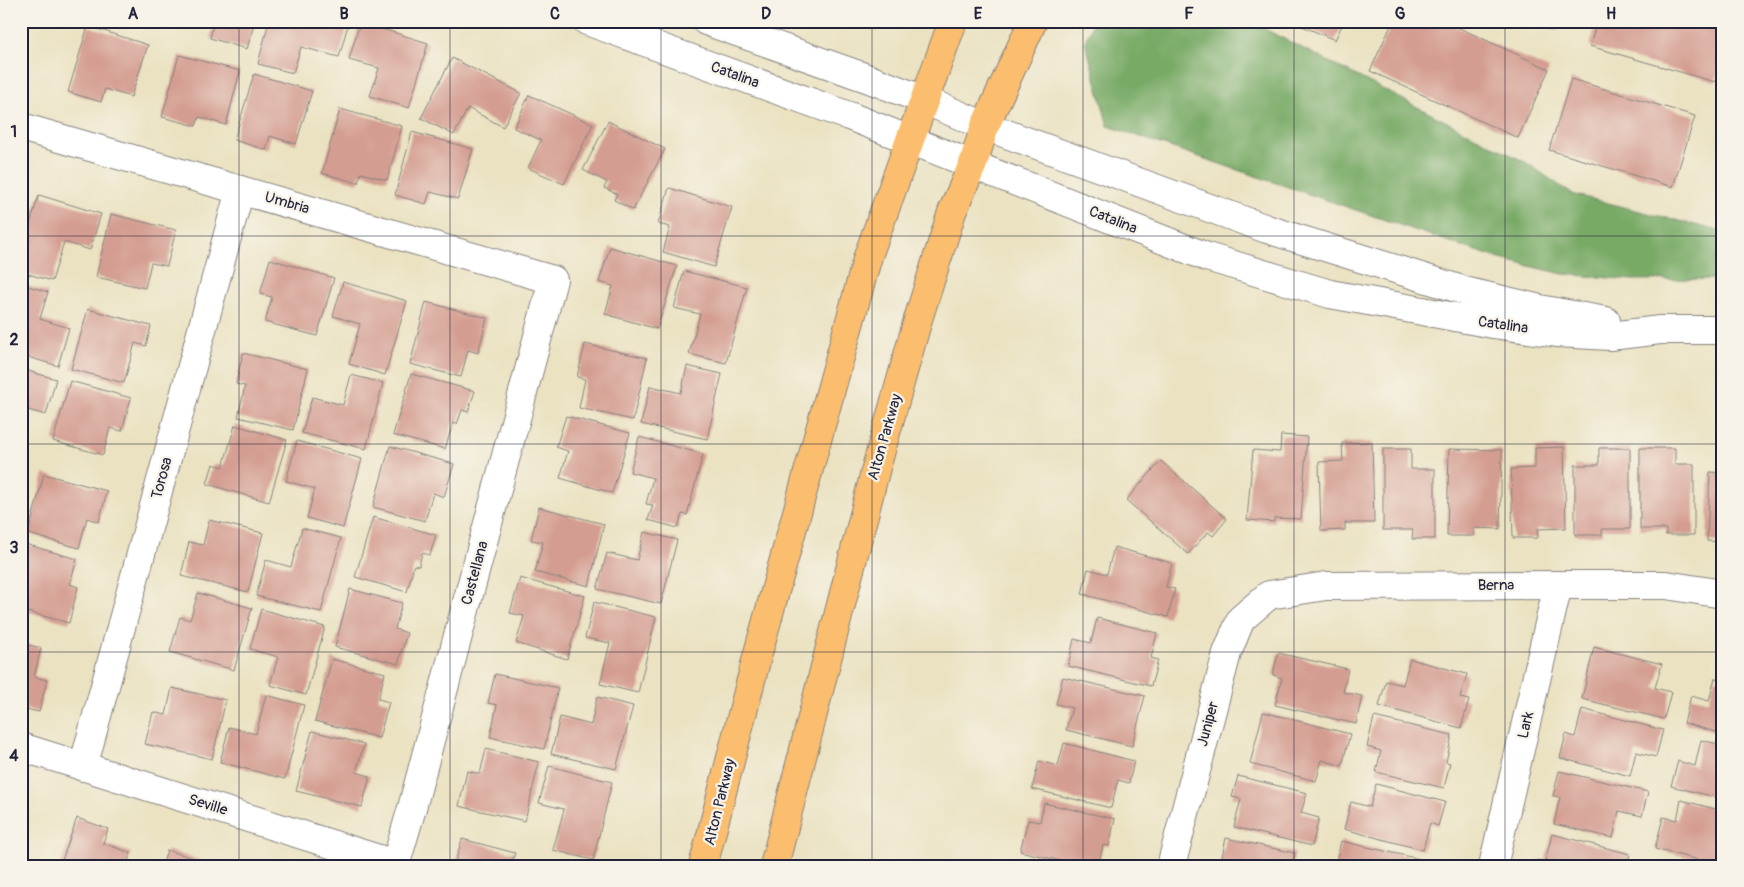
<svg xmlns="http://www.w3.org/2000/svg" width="1744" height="887" viewBox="0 0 1744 887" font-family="Pangolin,sans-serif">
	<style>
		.forest { fill: #78aa66; stroke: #4d6650 }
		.building { fill: #d49d91 }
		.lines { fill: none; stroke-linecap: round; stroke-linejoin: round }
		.minor-casing { stroke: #86827e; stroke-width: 30 }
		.major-casing { stroke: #86827e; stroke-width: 30 }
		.minor { stroke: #fff; stroke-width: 28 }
		.major { stroke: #fbbd6e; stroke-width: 28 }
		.grid { fill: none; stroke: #22223b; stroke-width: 1; stroke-opacity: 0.55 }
		.labels { text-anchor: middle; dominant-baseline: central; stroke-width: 4.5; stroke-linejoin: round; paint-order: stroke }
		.street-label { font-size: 15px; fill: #22223b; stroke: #f7f3e8 }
		.neatline { fill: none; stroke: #22223b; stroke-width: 2 }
		.grid-label { font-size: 16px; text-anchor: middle; font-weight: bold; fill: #22223b }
	</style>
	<rect width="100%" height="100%" fill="#f7f3e8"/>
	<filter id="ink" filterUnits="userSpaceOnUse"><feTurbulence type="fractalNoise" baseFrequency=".02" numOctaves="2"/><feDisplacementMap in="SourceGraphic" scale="10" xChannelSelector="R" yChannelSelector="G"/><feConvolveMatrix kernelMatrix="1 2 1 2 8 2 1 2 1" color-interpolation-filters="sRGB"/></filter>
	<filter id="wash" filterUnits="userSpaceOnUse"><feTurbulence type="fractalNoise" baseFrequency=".0096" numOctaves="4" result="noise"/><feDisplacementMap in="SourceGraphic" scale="20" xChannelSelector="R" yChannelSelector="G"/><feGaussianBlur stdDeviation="1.12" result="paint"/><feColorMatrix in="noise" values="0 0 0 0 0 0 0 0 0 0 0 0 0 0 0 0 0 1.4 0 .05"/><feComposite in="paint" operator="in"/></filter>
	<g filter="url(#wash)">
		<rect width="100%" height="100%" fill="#eae2c1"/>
		<polygon class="forest" points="1094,21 1254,21 1255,24 1527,163 1572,194 1723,232 1723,279 1633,280 1563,274 1500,259 1108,126 1085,41"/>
		<g id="blocks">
			<g class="building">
				<polygon points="214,21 255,21 247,49 210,38"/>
				<polygon points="269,21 349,21 339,57 301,47 293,73 258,64"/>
				<polygon points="1290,21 1344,21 1335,40"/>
				<polygon points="1393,21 1444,21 1549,69 1518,138 1370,71"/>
				<polygon points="1535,21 1561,21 1557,31"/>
				<polygon points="1597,21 1723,21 1723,56 1715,82 1590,46"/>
				<polygon points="360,22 428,43 409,108 370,96 379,68 349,60"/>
				<polygon points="88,26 148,45 131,97 105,89 101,102 68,92"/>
				<polygon points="179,55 240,71 226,125 199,117 196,126 162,117"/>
				<polygon points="452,58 521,93 503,127 468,108 454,135 421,118"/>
				<polygon points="254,74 312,91 296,144 270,136 266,150 234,140"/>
				<polygon points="1571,79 1695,116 1673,187 1549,150"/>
				<polygon points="529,95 593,124 564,184 528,168 541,140 514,128"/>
				<polygon points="340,109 402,126 387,180 361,173 358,183 322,173"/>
				<polygon points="608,121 665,149 633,210 614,200 617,194 604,188 607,182 583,170"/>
				<polygon points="412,132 473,149 458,199 430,192 426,204 395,195"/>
				<polygon points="669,188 732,207 714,267 663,252 670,227 658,224"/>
				<polygon points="39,195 101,214 90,250 64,242 52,281 21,272 21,252"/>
				<polygon points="111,214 176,230 167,266 151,263 145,288 96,277"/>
				<polygon points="610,247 677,266 657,329 605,314 613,286 599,282"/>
				<polygon points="270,259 334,278 317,336 265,322 272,297 260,294"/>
				<polygon points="684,271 747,287 726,363 689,354 700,314 674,308"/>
				<polygon points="343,282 407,301 385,375 349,364 360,324 333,316"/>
				<polygon points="21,284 48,292 40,319 69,328 58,366 21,355"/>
				<polygon points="426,302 487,318 478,353 468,350 461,377 410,364"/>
				<polygon points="88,309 151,326 146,346 135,343 124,383 71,369"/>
				<polygon points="585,344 647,358 633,420 579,408 585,379 577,377"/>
				<polygon points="243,353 308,369 293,430 238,417 245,386 236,384"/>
				<polygon points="687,366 722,374 707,439 641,424 650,386 681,393"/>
				<polygon points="21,369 56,379 46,415 21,408"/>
				<polygon points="411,374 475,391 468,412 462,410 457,424 453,423 445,449 393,435"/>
				<polygon points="351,375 383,383 366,449 302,433 312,397 343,405"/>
				<polygon points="70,381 131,398 122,431 110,428 103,455 53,441"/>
				<polygon points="566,416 630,433 612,493 560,478 568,451 556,447"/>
				<polygon points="235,425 287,440 269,502 207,484 213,464 223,467"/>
				<polygon points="1281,435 1307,437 1301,519 1274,518 1274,522 1247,520 1253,450 1280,452"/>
				<polygon points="639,437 703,454 687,515 682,514 678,528 648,520 653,505 646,504 653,478 630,472"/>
				<polygon points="297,441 362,459 343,528 307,518 315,489 286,481"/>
				<polygon points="1372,442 1374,523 1345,523 1345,530 1321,531 1319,462 1343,461 1342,443"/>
				<polygon points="390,446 454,464 444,497 433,493 425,521 373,507"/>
				<polygon points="1564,447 1566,528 1537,529 1538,538 1513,538 1511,469 1535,468 1535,448"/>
				<polygon points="1599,448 1630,448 1630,529 1602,529 1602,535 1575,535 1575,465 1599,465"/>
				<polygon points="1640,448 1675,448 1675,464 1694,464 1694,535 1666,535 1666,529 1640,529"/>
				<polygon points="1383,449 1411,449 1411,469 1435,469 1435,539 1412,539 1413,530 1383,530"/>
				<polygon points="1449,449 1502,450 1500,529 1474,528 1474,536 1447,536"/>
				<polygon points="1161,461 1227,519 1213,536 1208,532 1188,554 1126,500"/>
				<polygon points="1710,472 1723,473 1723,542 1707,541"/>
				<polygon points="44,474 107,491 99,522 87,518 79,548 28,534"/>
				<polygon points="21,494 25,495 22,509 21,509"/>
				<polygon points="539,507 604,524 589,586 535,572 543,542 531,540"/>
				<polygon points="373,517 436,535 430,555 422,553 419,566 414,565 407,592 355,577"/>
				<polygon points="209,520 263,533 248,592 181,576 189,542 203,545"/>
				<polygon points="302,528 341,538 321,612 256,596 266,560 291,567"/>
				<polygon points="644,532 677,540 661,604 597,589 607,553 637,560"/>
				<polygon points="25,544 77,559 70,584 78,587 69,623 21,610 21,559"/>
				<polygon points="1114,547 1172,563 1166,587 1175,589 1168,617 1082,594 1088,569 1107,574"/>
				<polygon points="520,578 585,596 567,659 516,643 524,616 510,613"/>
				<polygon points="350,589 402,603 395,629 407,633 398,664 335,647"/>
				<polygon points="198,593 252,608 234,670 170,652 180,617 190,620"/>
				<polygon points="594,602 656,617 638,693 600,684 610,643 585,638"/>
				<polygon points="261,609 325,627 306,695 270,685 278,657 250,649"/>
				<polygon points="1097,618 1157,633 1151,658 1158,660 1151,686 1068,666 1074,639 1091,643"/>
				<polygon points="21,643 41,648 34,677 47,680 39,712 21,708"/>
				<polygon points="1594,647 1662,664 1655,688 1671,692 1664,719 1582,699"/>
				<polygon points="1278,653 1348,669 1343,692 1362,696 1356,724 1275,705 1282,678 1273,675"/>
				<polygon points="332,659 385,673 378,699 389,702 379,738 315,721"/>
				<polygon points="1410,659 1467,674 1460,698 1469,700 1461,728 1379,706 1386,681 1403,685"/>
				<polygon points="495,674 558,688 544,749 490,737 497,705 488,703"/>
				<polygon points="1063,677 1145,696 1132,746 1066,730 1072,708 1056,704"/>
				<polygon points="1715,678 1723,680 1723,734 1684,723 1691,696 1709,701"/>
				<polygon points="172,688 226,700 212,759 145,744 153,712 166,715"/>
				<polygon points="266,695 304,705 285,779 220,762 229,727 256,734"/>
				<polygon points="597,697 633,706 616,769 551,754 560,717 591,725"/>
				<polygon points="1582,709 1663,730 1656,757 1636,752 1630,776 1560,758 1566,734 1575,737"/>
				<polygon points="1263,712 1350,734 1342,766 1322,760 1316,781 1250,764"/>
				<polygon points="1374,717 1452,735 1446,762 1450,763 1444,788 1376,772 1381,751 1367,747"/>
				<polygon points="312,731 364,744 356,772 370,776 362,807 296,791"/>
				<polygon points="1701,740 1723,745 1723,799 1671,786 1678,761 1695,766"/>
				<polygon points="1064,743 1134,761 1129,783 1118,780 1111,808 1032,789 1039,761 1058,766"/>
				<polygon points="486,749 539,762 525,821 459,806 467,771 480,774"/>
				<polygon points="549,766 612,782 593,860 553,850 564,809 539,803"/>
				<polygon points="1559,771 1648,792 1642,816 1619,811 1613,838 1554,824 1560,797 1553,796"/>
				<polygon points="1238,776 1307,793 1301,813 1319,818 1312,846 1234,827 1241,799 1232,797"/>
				<polygon points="1376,784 1445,802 1438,826 1430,823 1423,850 1344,829 1351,802 1370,807"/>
				<polygon points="1681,800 1723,811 1723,866 1655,849 1663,817 1677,820"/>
				<polygon points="1044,803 1115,819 1109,846 1103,845 1098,866 1081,866 1020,851 1028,820 1040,822"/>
				<polygon points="77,818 108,829 103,843 131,853 126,866 60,866"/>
				<polygon points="1552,834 1630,854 1627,866 1535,866 1537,860 1545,862"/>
				<polygon points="1226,838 1295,853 1292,866 1220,866"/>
				<polygon points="462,839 515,853 511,866 454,866"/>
				<polygon points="1341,841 1420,859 1419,866 1335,866"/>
				<polygon points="167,850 199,860 198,866 162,866"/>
				<polygon points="553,861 568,865 568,866 552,866"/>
				<polygon points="1013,862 1027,865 1027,866 1012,866"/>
			</g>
		</g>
	</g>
	<g filter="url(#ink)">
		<use href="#blocks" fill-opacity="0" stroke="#86827e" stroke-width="1"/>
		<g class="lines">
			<defs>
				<g id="minor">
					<polyline points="587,21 849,116 1207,257 1330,294 1493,324 1557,333 1610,336 1660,330 1723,330"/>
					<polyline points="706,21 864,77 924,100 985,126 1267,229 1469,292 1545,310 1606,321"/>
					<polyline points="21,127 553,280 412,808 395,866"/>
					<polyline points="21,747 395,864"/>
					<polyline points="83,767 240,190"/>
					<polyline points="1171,866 1227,653 1241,619 1269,595 1326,586 1558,585 1666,585 1723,594"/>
					<polyline points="1493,866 1558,585"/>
				</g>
				<g id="major">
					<polyline points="703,866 758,653 868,256 953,21"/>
					<polyline points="774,866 876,468 919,316 952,212 973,164 985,126 1033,21"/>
				</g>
			</defs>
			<use href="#minor" class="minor-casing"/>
			<use href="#major" class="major-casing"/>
			<use href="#minor" class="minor"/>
			<use href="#major" class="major"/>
		</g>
	</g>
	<path class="grid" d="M239 21V866M450 21V866M661 21V866M872 21V866M1083 21V866M1294 21V866M1505 21V866M21 236H1723M21 444H1723M21 652H1723"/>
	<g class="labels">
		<g class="street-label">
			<text transform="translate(735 75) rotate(20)">Catalina</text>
			<text transform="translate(287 203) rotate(16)">Umbria</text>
			<text transform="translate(1113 220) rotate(22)">Catalina</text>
			<text transform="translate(1503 325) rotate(8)">Catalina</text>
			<text transform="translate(885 437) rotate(-74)">Alton Parkway</text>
			<text transform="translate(162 478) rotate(-75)">Torosa</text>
			<text transform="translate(475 573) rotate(-75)">Castellana</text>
			<text x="1496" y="585">Berna</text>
			<text transform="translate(1208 724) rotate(-75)">Juniper</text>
			<text transform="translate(1526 725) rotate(-77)">Lark</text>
			<text transform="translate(720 802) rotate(-76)">Alton Parkway</text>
			<text transform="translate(208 805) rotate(17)">Seville</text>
		</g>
	</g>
	<rect width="1744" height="887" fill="none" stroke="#f7f3e8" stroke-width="55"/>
	<rect x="28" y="28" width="1688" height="832" class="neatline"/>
	<g class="grid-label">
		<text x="133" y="19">A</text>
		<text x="344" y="19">B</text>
		<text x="555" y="19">C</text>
		<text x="766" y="19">D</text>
		<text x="978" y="19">E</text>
		<text x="1189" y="19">F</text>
		<text x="1400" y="19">G</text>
		<text x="1611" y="19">H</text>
		<text x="14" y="137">1</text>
		<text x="14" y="345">2</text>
		<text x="14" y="553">3</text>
		<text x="14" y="761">4</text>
	</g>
</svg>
